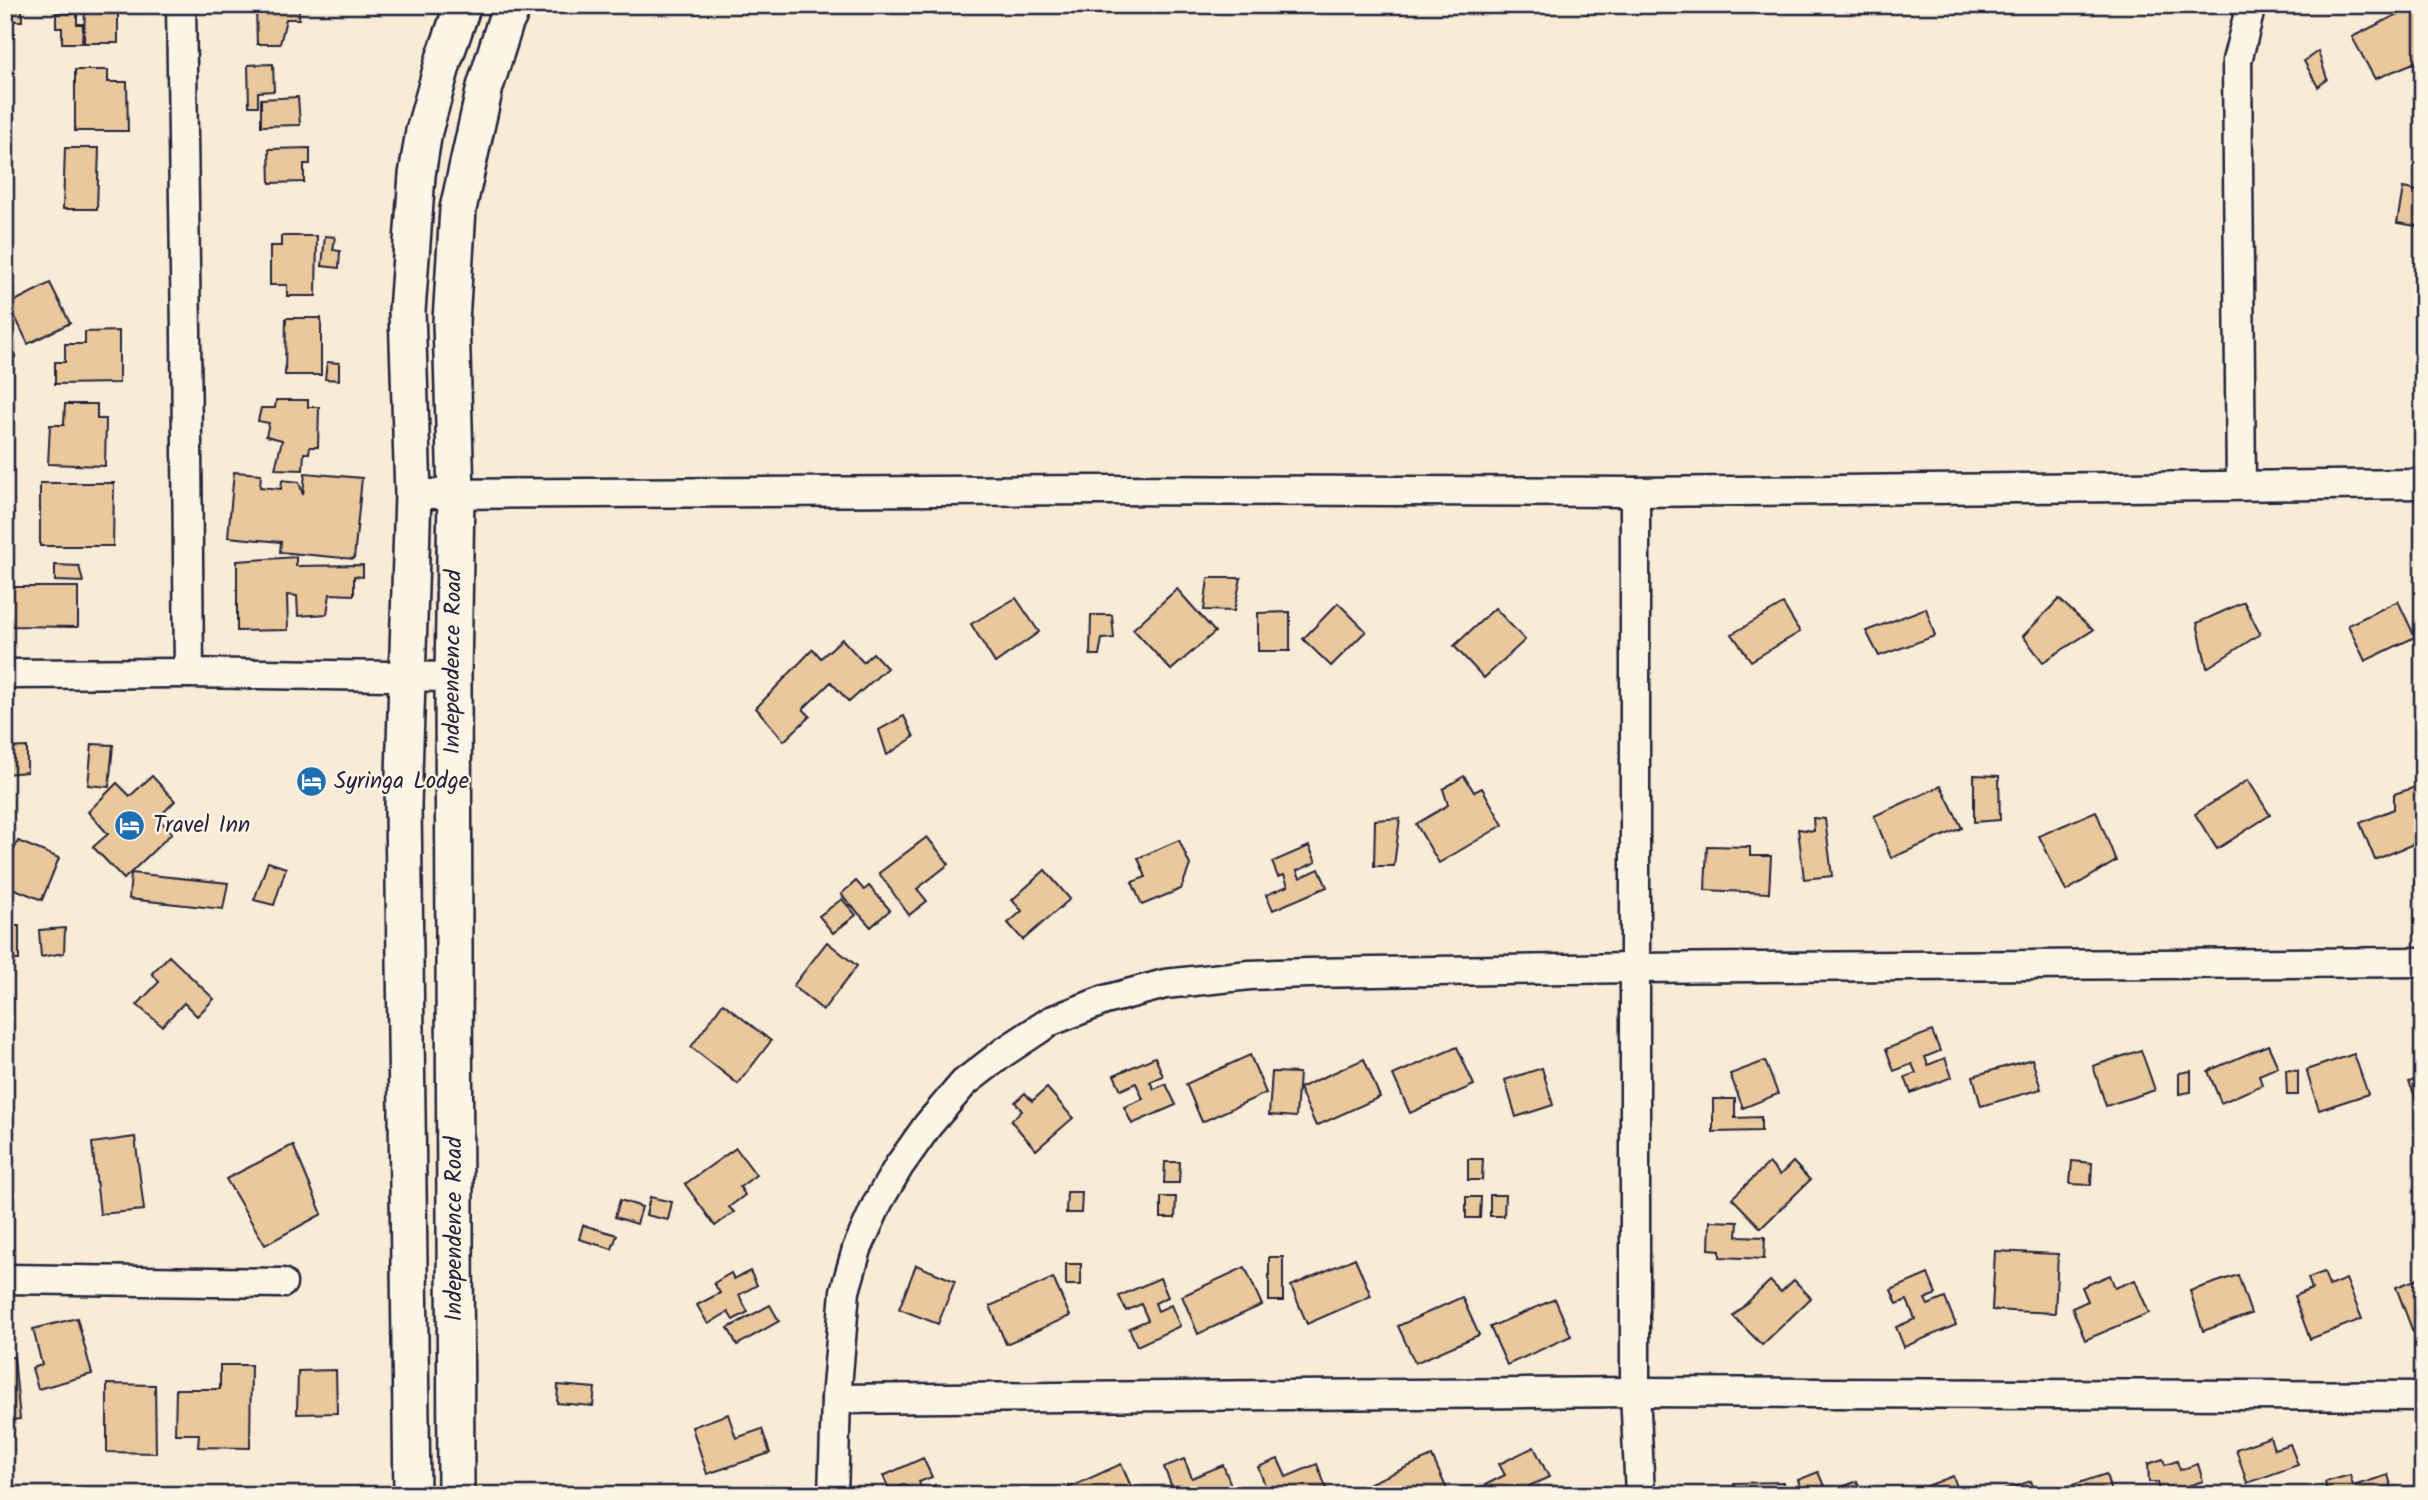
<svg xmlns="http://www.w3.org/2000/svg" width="2428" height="1500" viewBox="0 0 2428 1500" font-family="Kalam,sans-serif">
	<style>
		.building { fill: #ebc79c; stroke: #22223b; stroke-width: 2 }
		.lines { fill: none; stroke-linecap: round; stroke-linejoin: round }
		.minor-casing { stroke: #22223b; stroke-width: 33 }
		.major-casing { stroke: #22223b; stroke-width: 40 }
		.minor { stroke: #fcf5e5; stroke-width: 28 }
		.major { stroke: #fcf5e5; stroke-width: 35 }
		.labels { text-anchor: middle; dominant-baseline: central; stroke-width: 5; stroke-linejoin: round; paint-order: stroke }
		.street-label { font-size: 23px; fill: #22223b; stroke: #fcf5e5 }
		.poi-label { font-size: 23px; fill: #22223b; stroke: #fcf5e5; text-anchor: start }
	</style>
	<rect width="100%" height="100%" fill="#f9ecd6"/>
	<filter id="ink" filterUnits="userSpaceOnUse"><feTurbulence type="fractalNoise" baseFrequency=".0143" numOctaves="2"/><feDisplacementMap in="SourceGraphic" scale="14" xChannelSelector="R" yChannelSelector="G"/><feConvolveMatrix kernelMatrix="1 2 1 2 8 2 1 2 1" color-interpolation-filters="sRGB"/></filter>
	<g filter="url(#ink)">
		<g class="building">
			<rect x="5" y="5" width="17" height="16"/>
			<polygon points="85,5 118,5 118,43 84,43"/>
			<polygon points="266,5 299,5 299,19 286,19 280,44 257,44 256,8 266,8"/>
			<polygon points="2416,5 2423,5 2423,59 2375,79 2352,37"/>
			<polygon points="56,13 77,13 77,24 83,24 82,43 62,43 62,28 56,28"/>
			<polygon points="2318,51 2327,79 2318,87 2304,61"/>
			<polygon points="273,64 274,91 258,92 258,106 249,106 248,65"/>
			<polygon points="75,70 108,70 108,82 127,82 128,131 75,131"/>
			<polygon points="298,97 300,125 261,126 261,99"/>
			<polygon points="65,148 99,148 97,209 63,209"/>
			<polygon points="310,148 310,164 304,164 304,182 270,183 269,149"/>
			<polygon points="2403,188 2423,192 2423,227 2397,223"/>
			<polygon points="281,236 317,236 316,296 287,296 287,285 270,285 270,246 281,246"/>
			<polygon points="325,236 335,237 333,250 340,251 339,268 322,266"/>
			<polygon points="50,283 70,323 28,344 9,304"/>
			<polygon points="286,318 321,318 321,375 285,375"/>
			<polygon points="119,331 119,383 55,384 55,362 65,362 65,344 85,344 85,332"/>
			<rect x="5" y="343" width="10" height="14"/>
			<polygon points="327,362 339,363 339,380 325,379"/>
			<polygon points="276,400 308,400 308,407 319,407 318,447 310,447 309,453 304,453 303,470 275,469 282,440 266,436 269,423 258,421 261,408 275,408"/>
			<polygon points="65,404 97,404 97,419 106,419 105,466 48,464 50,425 64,425"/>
			<polygon points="234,472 261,474 260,487 281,489 282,480 299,482 303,495 305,473 362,478 354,559 280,552 281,542 228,537"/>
			<polygon points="40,483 114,483 113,546 40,546"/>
			<polygon points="296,557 296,566 363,565 363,577 354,576 354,595 330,594 327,614 298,616 297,596 287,595 288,630 237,631 237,561"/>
			<polygon points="55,565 79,566 83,582 55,581"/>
			<polygon points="1208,578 1241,578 1234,611 1204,610"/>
			<polygon points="10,587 78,587 78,627 9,626"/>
			<polygon points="1177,589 1215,632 1171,670 1133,629"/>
			<polygon points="1016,598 1039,632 995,663 971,624"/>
			<polygon points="2059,599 2093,630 2043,662 2023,636"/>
			<polygon points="2398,601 2415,637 2365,661 2348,625"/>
			<polygon points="2244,602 2260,634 2207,668 2197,623"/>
			<polygon points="1338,603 1366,631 1331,666 1303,639"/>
			<polygon points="1783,604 1800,632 1751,661 1732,634"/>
			<polygon points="1495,608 1525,640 1484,678 1454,646"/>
			<polygon points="1926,608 1935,636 1879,656 1866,631"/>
			<polygon points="1290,612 1290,651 1258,651 1258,613"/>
			<polygon points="1091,615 1112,615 1114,638 1102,639 1099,655 1090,655"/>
			<polygon points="842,639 863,662 873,653 887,668 849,702 831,682 803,709 810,716 784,741 756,708 813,649 821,658"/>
			<polygon points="904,716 914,737 887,755 879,730"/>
			<polygon points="92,744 113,745 109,787 88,785"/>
			<polygon points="27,747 27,772 5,774 5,748"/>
			<polygon points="1974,775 1999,776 2000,820 1974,822"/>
			<polygon points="152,776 175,801 158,818 172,833 124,879 93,847 108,834 88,812 117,783 130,796"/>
			<polygon points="1464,776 1474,792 1482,788 1503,825 1439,863 1416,824 1448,805 1443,789"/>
			<polygon points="2248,780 2270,815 2217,849 2195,814"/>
			<polygon points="1941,786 1962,828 1891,858 1874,816"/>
			<polygon points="2419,786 2423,796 2423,840 2375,860 2360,823 2394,809 2394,794"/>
			<polygon points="2096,811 2116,861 2066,891 2039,836"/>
			<polygon points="1400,818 1394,866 1374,866 1375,820"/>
			<polygon points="1813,818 1825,819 1832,876 1804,879 1798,829 1814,831"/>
			<polygon points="927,837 949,864 917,889 927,901 909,915 879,873"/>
			<polygon points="1179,840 1190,865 1181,889 1142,905 1132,882 1146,877 1138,858"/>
			<polygon points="18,841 59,858 42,900 5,885 5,869"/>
			<polygon points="1309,846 1316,862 1297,871 1300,878 1319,869 1327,887 1273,910 1266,895 1288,886 1284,875 1278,877 1272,862"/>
			<polygon points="1707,846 1750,847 1750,856 1771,856 1769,893 1705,890"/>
			<polygon points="268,862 286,868 274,905 254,900"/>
			<polygon points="1045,870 1070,899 1023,940 1008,923 1022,911 1012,900"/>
			<polygon points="131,873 228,883 223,909 129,899"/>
			<polygon points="856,881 864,890 869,886 890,910 871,927 841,894"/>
			<polygon points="842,899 856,915 833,933 819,916"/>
			<rect x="5" y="926" width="14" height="34"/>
			<polygon points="65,928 64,953 41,957 39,930"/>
			<polygon points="827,942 857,966 823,1010 793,986"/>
			<polygon points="169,956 214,999 197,1016 184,1003 162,1026 137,1005 159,982 152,973"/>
			<polygon points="723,1003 771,1041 738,1084 691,1047"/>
			<polygon points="5,1011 11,1011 10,1033 5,1034"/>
			<polygon points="1932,1031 1940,1051 1925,1057 1928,1065 1945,1058 1952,1077 1911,1093 1905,1077 1916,1073 1912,1064 1894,1071 1886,1049"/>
			<polygon points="2268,1045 2278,1067 2259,1075 2262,1085 2221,1103 2208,1071"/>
			<polygon points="1457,1047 1474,1085 1410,1113 1393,1075"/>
			<polygon points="5,1049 9,1049 8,1079 5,1079"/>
			<polygon points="2141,1050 2155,1090 2106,1106 2093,1066"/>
			<polygon points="2354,1054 2368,1094 2319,1110 2306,1070"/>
			<polygon points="1250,1055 1266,1093 1202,1122 1186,1084"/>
			<polygon points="1155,1057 1163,1076 1150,1082 1154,1089 1166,1084 1176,1105 1132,1124 1124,1107 1143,1099 1136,1083 1121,1090 1114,1075"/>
			<polygon points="1364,1059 1380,1097 1316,1126 1299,1088"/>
			<polygon points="2032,1059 2041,1089 1981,1106 1973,1076"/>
			<polygon points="1765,1061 1778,1094 1743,1108 1730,1074"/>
			<polygon points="1542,1068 1553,1105 1516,1117 1505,1080"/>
			<polygon points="2286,1070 2298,1071 2298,1095 2287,1095"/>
			<polygon points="2191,1071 2191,1092 2179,1094 2179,1073"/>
			<polygon points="1272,1072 1299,1073 1296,1117 1269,1115"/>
			<polygon points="2423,1076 2423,1115 2409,1082"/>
			<polygon points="1047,1088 1073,1118 1036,1150 1011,1121 1022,1111 1015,1102 1025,1093 1032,1101"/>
			<polygon points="1713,1099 1735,1099 1735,1118 1761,1117 1761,1131 1713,1132"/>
			<polygon points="135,1137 144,1210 100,1214 92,1143"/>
			<polygon points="293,1145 322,1214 265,1245 226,1179"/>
			<polygon points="736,1148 756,1175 740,1187 745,1195 729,1207 734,1212 715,1226 685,1184"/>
			<polygon points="1468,1159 1483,1159 1482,1180 1468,1180"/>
			<polygon points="2072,1161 2092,1163 2091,1185 2070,1184"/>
			<polygon points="1165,1162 1180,1162 1179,1183 1164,1183"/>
			<polygon points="1793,1162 1810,1180 1761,1228 1732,1198 1769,1163 1780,1175"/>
			<polygon points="1067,1192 1082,1192 1081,1213 1066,1213"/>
			<polygon points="1490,1195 1505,1195 1504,1216 1490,1216"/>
			<polygon points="650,1197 672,1202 668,1220 646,1215"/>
			<polygon points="1161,1197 1176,1197 1175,1218 1161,1218"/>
			<polygon points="1466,1197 1481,1197 1480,1218 1466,1218"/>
			<polygon points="620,1200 642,1207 637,1224 615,1217"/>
			<polygon points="1710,1221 1738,1222 1737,1236 1765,1237 1764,1259 1720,1257 1720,1250 1709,1249"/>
			<polygon points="583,1225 617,1235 612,1249 579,1239"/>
			<polygon points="1995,1251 2058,1254 2055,1313 1992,1310"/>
			<rect x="1269" y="1257" width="14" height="44"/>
			<polygon points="1355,1258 1371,1296 1307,1324 1291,1286"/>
			<rect x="1066" y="1264" width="15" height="21"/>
			<polygon points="916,1265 955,1281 938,1324 899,1309"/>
			<polygon points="1245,1267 1262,1305 1198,1334 1182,1296"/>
			<polygon points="750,1271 757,1285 739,1295 748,1312 733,1320 728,1312 708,1324 697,1305 720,1293 714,1283 731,1273 734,1279"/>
			<polygon points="2324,1272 2329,1286 2346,1279 2362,1319 2310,1339 2294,1296 2312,1289 2308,1278"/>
			<polygon points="1928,1274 1936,1294 1925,1299 1928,1305 1945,1298 1956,1325 1904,1347 1896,1327 1915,1319 1907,1300 1897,1304 1891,1290"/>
			<polygon points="2110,1275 2115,1288 2135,1280 2149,1313 2085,1340 2072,1308 2088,1301 2082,1287"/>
			<polygon points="2238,1275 2251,1314 2203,1331 2190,1291"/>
			<polygon points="2423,1277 2423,1329 2413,1332 2396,1287"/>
			<polygon points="1053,1278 1070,1316 1006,1344 990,1306"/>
			<polygon points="1160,1278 1168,1297 1155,1303 1158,1311 1171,1305 1180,1326 1137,1346 1129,1328 1148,1320 1141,1304 1126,1311 1119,1296"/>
			<polygon points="1794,1280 1811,1298 1762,1345 1733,1316 1770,1281 1781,1292"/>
			<polygon points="1462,1297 1479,1335 1415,1363 1398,1326"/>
			<polygon points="1555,1299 1571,1336 1507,1365 1490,1327"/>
			<polygon points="770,1305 779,1321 737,1345 728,1328"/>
			<polygon points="77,1318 92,1374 38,1389 32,1368 42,1365 33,1329"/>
			<polygon points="14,1357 20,1419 5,1421 5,1358"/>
			<polygon points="220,1365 251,1365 250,1448 198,1447 199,1434 175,1434 176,1389 220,1389"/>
			<polygon points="336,1370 337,1413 297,1414 298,1371"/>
			<polygon points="107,1384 155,1385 156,1453 107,1452"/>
			<polygon points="558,1385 595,1388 593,1406 557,1403"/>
			<polygon points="728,1414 736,1438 762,1429 770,1453 707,1474 692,1427"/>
			<polygon points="2270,1437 2274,1449 2290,1444 2298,1465 2247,1483 2236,1449"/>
			<polygon points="1534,1447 1549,1477 1529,1486 1533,1495 1518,1495 1515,1489 1503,1495 1490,1495 1485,1485 1505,1475 1499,1464"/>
			<polygon points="1432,1456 1449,1494 1373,1495 1368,1484"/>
			<polygon points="923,1458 932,1477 919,1482 922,1490 935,1485 940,1495 910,1495 905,1484 890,1491 883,1476"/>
			<polygon points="1184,1459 1192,1478 1223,1465 1235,1495 1175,1495 1164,1467"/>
			<polygon points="1278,1459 1286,1477 1317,1464 1329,1495 1269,1495 1258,1467"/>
			<polygon points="2163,1459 2165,1465 2177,1461 2180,1470 2198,1464 2203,1481 2159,1495 2158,1482 2149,1482 2148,1464"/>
			<polygon points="1121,1464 1135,1495 1058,1495 1057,1493"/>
			<polygon points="1818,1472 1827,1493 1857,1481 1863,1495 1804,1495 1798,1480"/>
			<polygon points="2106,1474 2112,1495 2059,1495 2057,1490"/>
			<polygon points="2350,1475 2353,1486 2388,1475 2394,1495 2328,1495 2325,1482"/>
			<polygon points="1953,1476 1960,1495 1904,1495"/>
			<polygon points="2031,1481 2036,1495 1990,1495"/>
			<polygon points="1783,1482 1783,1495 1734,1495 1734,1483"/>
			<polygon points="1553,1486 1558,1495 1537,1495"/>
		</g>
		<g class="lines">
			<defs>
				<g id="minor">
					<polyline points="181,5 186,332 189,673"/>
					<polyline points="2241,484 2237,61 2251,5"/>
					<polyline points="1635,492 1635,1392 1640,1495"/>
					<polyline points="413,494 1101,490 1635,492 2423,484"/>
					<polyline points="5,674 189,673 453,677"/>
					<polyline points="5,1279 282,1283"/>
					<polyline points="836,1399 1635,1392 2423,1396"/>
					<polyline points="833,1495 836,1399 845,1291 857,1249 878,1202 899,1166 928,1125 964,1083 1004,1052 1051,1021 1105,1000 1165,984 1250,975 1308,973 1633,968 2423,962"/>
				</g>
				<g id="major">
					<polyline points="412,1495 403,806 413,494 407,311 417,175 424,131 444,59 463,5"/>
					<path id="s1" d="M456 1495 453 677 456 494 451 321 458 209 485 87 505 23 514 5"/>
				</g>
			</defs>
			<use href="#minor" class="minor-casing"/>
			<use href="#major" class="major-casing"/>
			<use href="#minor" class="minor"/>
			<use href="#major" class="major"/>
		</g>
	</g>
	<defs>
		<symbol id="hotel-disc" viewBox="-11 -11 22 22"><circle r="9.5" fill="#1f6fb2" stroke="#fcf5e5"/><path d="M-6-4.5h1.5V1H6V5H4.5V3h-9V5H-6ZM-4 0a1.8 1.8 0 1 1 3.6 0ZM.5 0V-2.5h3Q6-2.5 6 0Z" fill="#fff"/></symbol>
	</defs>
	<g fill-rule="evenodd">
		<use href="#hotel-disc" x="294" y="764" width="35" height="35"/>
		<use href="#hotel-disc" x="112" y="808" width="35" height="35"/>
	</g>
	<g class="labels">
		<g class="street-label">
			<text stroke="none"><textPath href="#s1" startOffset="833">Independence Road</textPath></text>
			<text transform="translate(455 1229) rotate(-90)">Independence Road</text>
		</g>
		<g class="poi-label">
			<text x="334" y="782">Syringa Lodge</text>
			<text x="153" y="826">Travel Inn</text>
		</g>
	</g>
	<rect width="2428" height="1500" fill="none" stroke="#fcf5e5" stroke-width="28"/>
	<rect x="14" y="14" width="2400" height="1472" fill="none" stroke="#22223b" stroke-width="2.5" filter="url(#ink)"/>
</svg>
